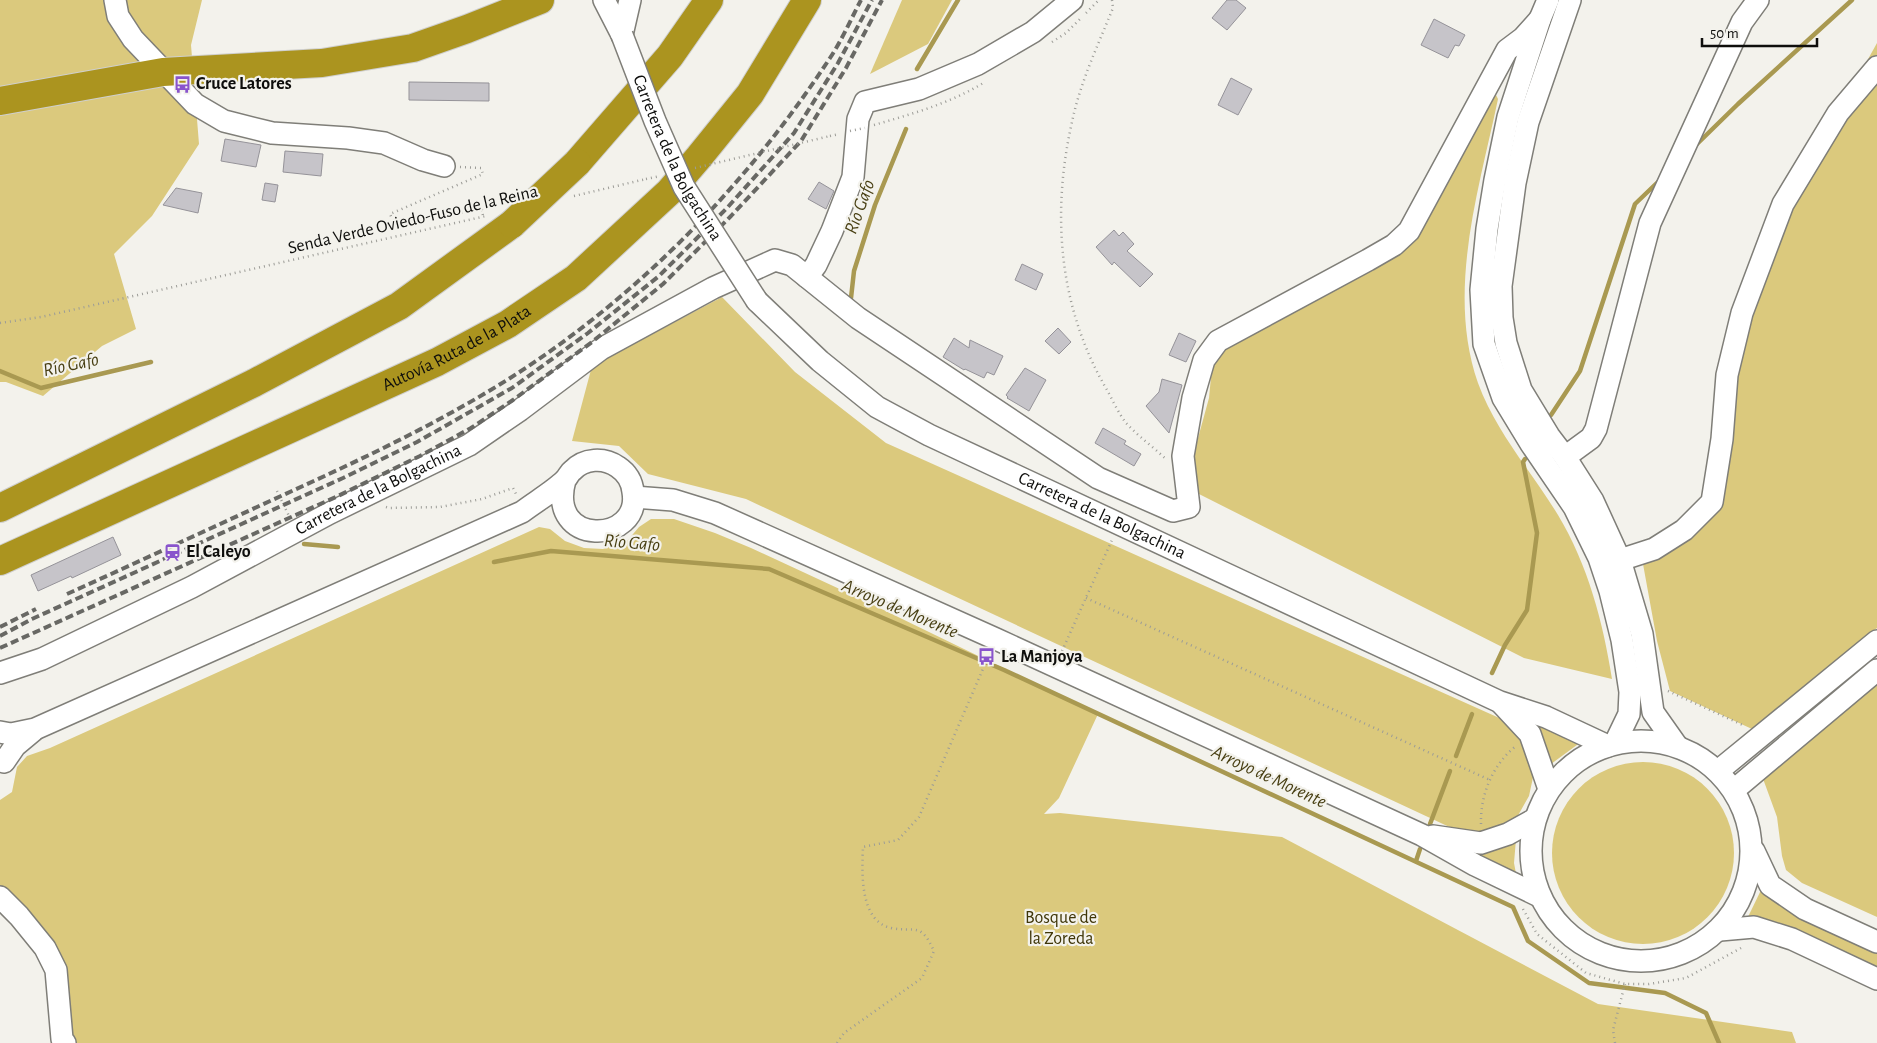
<svg xmlns="http://www.w3.org/2000/svg" width="1877" height="1043" viewBox="0 0 1877 1043" font-family="'Alegreya Sans',sans-serif">
	<style>
		.green { fill: #dbc97d }
		.lines { fill: none; stroke-linecap: round; stroke-linejoin: round }
		.stream { stroke: #a99951; stroke-width: 4.5 }
		.building { fill: #c6c4c9; stroke: #959399 }
		.minor-casing { stroke: #7f7e78; stroke-width: 24 }
		.highway-casing { stroke: #cfcfce; stroke-width: 30 }
		.path { stroke: #9c9c97; stroke-width: 2.5; stroke-dasharray: 1 4; stroke-linecap: butt }
		.minor { stroke: #fff; stroke-width: 21 }
		.highway { stroke: #ab941f; stroke-width: 28 }
		.rail { stroke: #686864; stroke-width: 4; stroke-dasharray: 8 4; stroke-linecap: butt }
		.minor-bridge-casing { stroke: #7f7e78; stroke-width: 24; stroke-linecap: butt }
		.highway-bridge-casing { stroke: #cfcfce; stroke-width: 30; stroke-linecap: butt }
		.path-bridge { stroke: #9c9c97; stroke-width: 2.5; stroke-dasharray: 1 4; stroke-linecap: butt }
		.minor-bridge { stroke: #fff; stroke-width: 21 }
		.highway-bridge { stroke: #ab941f; stroke-width: 28 }
		.labels { text-anchor: middle; dominant-baseline: central; stroke-width: 4.5; stroke-linejoin: round; paint-order: stroke }
		.poi-label { font-size: 18px; font-weight: bold; fill: #0e0e0c; stroke: #f3f2ec; text-anchor: start }
		.street-label { font-size: 18px; fill: #0e0e0c; stroke: #f3f2ec }
		.park-label { font-size: 18px; fill: #3f3608; stroke: #f3f2ec }
		.water-label { font-size: 19px; font-style: italic; fill: #483f13; stroke: #f3f2ec }
	</style>
	<rect width="100%" height="100%" fill="#f3f2ec"/>
	<g class="green">
		<polygon points="0,0 202,0 191,45 199,144 152,216 114,254 136,329 102,346 43,396 6,382 0,382"/>
		<polygon points="902,0 952,0 928,44 870,74"/>
		<polygon points="1877,43 1877,628 1752,729 1670,691 1657,641 1641,553 1712,502 1742,313 1838,113"/>
		<path d="M1494 91 1498 99C1479 190 1446 291 1478 383 1496 432 1531 471 1558 515 1588 565 1603 622 1612 679L1524 658 1197 493 1192 460 1209 398 1211 377 1217 352 1404 246Z"/>
		<polygon points="722,297 795,372 886,443 1506,721 1523,742 1535,768 1529,796 1516,819 1489,831 1458,831 746,499 648,474 619,446 572,441 592,366"/>
		<polygon points="651,519 674,519 715,533 751,548 859,598 1098,714 1059,798 1044,814 1060,813 1282,837 1598,1004 1792,1032 1796,1043 65,1043 56,970 0,897 0,800 12,792 17,767 27,756 50,748 539,527 550,529 565,541 584,548 603,549 628,540 639,527"/>
		<polygon points="1877,679 1877,917 1802,883 1786,870 1782,856 1777,817 1762,776"/>
		<polygon points="1529,717 1581,742 1551,764 1543,737"/>
		<circle cx="1643" cy="853" r="91"/>
		<polygon points="1516,839 1514,863 1517,879 1468,853"/>
		<polygon points="1762,888 1877,949 1877,970 1747,919"/>
	</g>
	<g class="lines">
		<g class="stream">
			<polyline points="917,69 958,0"/>
			<polyline points="1696,145 1738,104 1852,0"/>
			<polyline points="851,298 854,271 875,205 906,129"/>
			<polyline points="0,371 41,388 151,362"/>
			<polyline points="1551,415 1580,371 1635,204 1660,180"/>
			<polyline points="304,544 338,547"/>
			<polyline points="494,562 551,551 769,569 1004,670 1513,907 1528,941 1589,983 1665,993 1706,1013 1719,1043"/>
			<polyline points="1492,673 1505,645 1527,610 1537,533 1523,462 1525,459"/>
			<polyline points="1456,756 1472,714"/>
			<polyline points="1430,824 1450,771"/>
			<polyline points="1416,861 1420,849"/>
		</g>
	</g>
	<g class="building">
		<polygon points="1227,0 1236,0 1246,8 1227,30 1212,18"/>
		<polygon points="1434,19 1465,35 1459,46 1455,45 1448,58 1421,45"/>
		<polygon points="1231,78 1252,89 1238,115 1218,105"/>
		<polygon points="409,82 489,83 489,101 409,100"/>
		<polygon points="225,139 261,145 256,167 221,161"/>
		<polygon points="285,151 323,154 321,176 283,172"/>
		<polygon points="819,182 834,191 826,209 808,199"/>
		<polygon points="265,183 278,185 275,202 262,200"/>
		<polygon points="176,188 202,193 198,213 163,205"/>
		<polygon points="1114,230 1119,236 1123,232 1134,244 1127,251 1153,274 1140,287 1114,262 1112,265 1096,247"/>
		<polygon points="1022,264 1043,274 1036,290 1015,280"/>
		<polygon points="1058,328 1071,342 1059,354 1045,341"/>
		<polygon points="1179,333 1196,341 1186,362 1169,355"/>
		<polygon points="954,338 969,348 970,340 1003,356 994,375 987,372 984,378 965,369 964,370 943,357"/>
		<polygon points="1025,368 1046,380 1029,411 1007,398 1008,397 1006,395"/>
		<polygon points="1162,379 1182,385 1169,433 1146,406 1159,392"/>
		<polygon points="1103,428 1126,441 1124,444 1141,454 1134,466 1095,443"/>
		<polygon points="113,537 121,555 72,578 71,576 38,591 31,575"/>
	</g>
	<g class="lines">
		<defs>
			<g id="minor">
				<polyline points="115,0 118,16 133,39 195,104 224,121 272,133 348,138 384,143 423,160 444,166"/>
				<polyline points="604,0 622,35"/>
				<polyline points="1548,0 1540,19 1508,117 1495,180 1487,229 1481,290 1484,344 1503,398 1531,444 1574,507 1599,558 1610,591 1622,640 1630,692 1629,714 1615,743"/>
				<polyline points="1570,0 1528,122 1515,183 1501,286 1502,318 1506,343 1521,390 1549,436 1565,457 1593,501 1620,560 1642,634 1653,712 1677,746"/>
				<polyline points="622,35 630,0"/>
				<polyline points="807,277 816,265 832,231 853,177 858,119 865,102 919,89 978,64 1033,32 1072,0"/>
				<path id="s1" d="M757 301 820 361 877 407 929 435 1500 702 1546 717 1608 746"/>
				<polyline points="1565,457 1591,438 1596,429 1650,223 1742,22 1758,0"/>
				<polyline points="634,497 673,500 715,513 996,639 1422,835 1475,865 1539,896"/>
				<polyline points="1620,560 1654,549 1684,530 1712,502 1722,439 1727,375 1742,313 1783,204 1838,113 1877,67"/>
				<path id="s2" d="M0 673 42 659 192 587 330 513 469 445 520 410 601 349 713 288 775 260 792 265 858 318 1098 478 1173 511 1189 507 1183 456 1193 398 1204 360 1218 341 1368 260 1394 245 1409 231 1507 50 1523 38 1540 19"/>
				<polyline points="1502,704 1530,734 1549,789"/>
				<path d="M0 732 11 734 35 729 522 512C535 502 554 491 565 480 568 477 569 473 572 471 584 458 604 457 618 467 627 473 632 481 633 492 642 544 546 548 565 480"/>
				<circle cx="1641" cy="851" r="110"/>
				<polyline points="4,762 15,746 33,731"/>
				<polyline points="1718,771 1877,641"/>
				<polyline points="1734,790 1877,670"/>
				<polyline points="1433,836 1481,843 1508,834 1535,819"/>
				<polyline points="1754,851 1770,885 1805,909 1877,942"/>
				<polyline points="0,897 19,916 45,948 56,970 62,1039 65,1043"/>
				<polyline points="1720,930 1754,927 1792,939 1877,979"/>
			</g>
			<g id="highway">
				<polyline points="0,101 163,72 322,63 413,48 467,29 540,0"/>
				<polyline points="577,163 670,56 709,0"/>
				<polyline points="0,508 254,383 399,306 512,224"/>
				<path id="s3" d="M0 561 437 362 508 324 576 278 669 192 699 157 750 94 807 0"/>
			</g>
		</defs>
		<use href="#minor" class="minor-casing"/>
		<use href="#highway" class="highway-casing"/>
		<g class="path">
			<path d="M1112 0 1113 8C1098 45 1080 83 1072 122 1051 215 1059 308 1107 390 1113 401 1119 414 1126 423 1138 436 1153 447 1166 459"/>
			<polyline points="1086,13 1099,0"/>
			<polyline points="1052,42 1066,33 1082,17"/>
			<path d="M874 125C912 114 951 103 985 82"/>
			<polyline points="830,136 839,134"/>
			<polyline points="460,167 481,168 483,174 390,214 393,221 482,210 483,216"/>
			<polyline points="574,196 646,179"/>
			<polyline points="0,323 41,317 486,216"/>
			<polyline points="277,491 289,516"/>
			<polyline points="386,507 389,508 440,507 482,499 513,488 516,494"/>
			<polyline points="1086,598 1490,780"/>
			<polyline points="1062,651 1112,540"/>
			<polyline points="1668,691 1745,726"/>
			<path d="M1481 824C1480 795 1493 764 1516 746"/>
			<polyline points="1523,909 1537,934 1586,973 1625,984 1649,984 1686,978 1741,948"/>
			<path d="M837 1043 844 1033 922 978 934 951C920 921 916 933 891 928 859 921 862 871 863 847L898 840 919 817 989 655"/>
			<polyline points="1615,1043 1613,1030 1625,984"/>
		</g>
		<use href="#minor" class="minor"/>
		<use href="#highway" class="highway"/>
		<g class="rail">
			<path d="M67 594C138 562 209 529 281 496 358 461 435 425 507 380 637 298 746 186 830 58 842 40 851 19 861 0"/>
			<polyline points="0,627 36,609"/>
			<polyline points="0,636 32,619 343,478 417,442 512,388 588,333 659,276 727,208 794,133 838,63 872,0"/>
			<polyline points="0,648 338,496 420,456 471,428 513,400 592,342 663,284 731,216 801,141 846,68 882,0"/>
		</g>
		<defs>
			<g id="minor-bridge">
				<path id="s4" d="M622 35 655 121 684 187 757 301"/>
			</g>
			<polyline id="highway-bridge" points="512,224 577,163"/>
		</defs>
		<use href="#minor-bridge" class="minor-bridge-casing"/>
		<use href="#highway-bridge" class="highway-bridge-casing"/>
		<g class="path-bridge">
			<polyline points="850,131 865,128"/>
			<polyline points="695,168 830,136"/>
			<polyline points="646,179 660,176"/>
		</g>
		<use href="#minor-bridge" class="minor-bridge"/>
		<use href="#highway-bridge" class="highway-bridge"/>
	</g>
	<defs>
		<symbol id="bus-bare" viewBox="-9 -9 18 18"><path d="M-5-6H5V4H4V6H2V4H-2V6H-4V4H-5ZM-3.5-4V0h7V-4ZM-3.5 1.2v1.5H-2V1.2ZM2 1.2v1.5H3.5V1.2Z" fill="#8954cc" stroke="#f3f2ec" stroke-width="2.5" paint-order="stroke"/></symbol>
		<symbol id="station-bare" viewBox="-9 -9 18 18"><path d="M-3-6H3Q5-6 5-4V2Q5 4 3 4L4.5 6H3L1.5 4h-3L-3 6H-4.5L-3 4Q-5 4-5 2V-4Q-5-6-3-6ZM-3.5-4v3h7v-3ZM-3.5 1v1.5H-2V1ZM2 1v1.5H3.5V1Z" fill="#8954cc" stroke="#f3f2ec" stroke-width="2.5" paint-order="stroke"/></symbol>
	</defs>
	<g fill-rule="evenodd">
		<use href="#bus-bare" x="170" y="72" width="25" height="25"/>
		<use href="#station-bare" x="160" y="540" width="25" height="25"/>
		<use href="#bus-bare" x="974" y="644" width="25" height="25"/>
	</g>
	<g class="labels">
		<g class="poi-label">
			<text x="196" y="84">Cruce Latores</text>
			<text x="186" y="552">El Caleyo</text>
			<text x="1001" y="657">La Manjoya</text>
		</g>
		<g class="street-label">
			<text stroke="none"><textPath href="#s4" startOffset="135">Carretera de la Bolgachina</textPath></text>
			<text transform="translate(413 220) rotate(-13)">Senda Verde Oviedo-Fuso de la Reina</text>
			<text stroke="none"><textPath href="#s3" startOffset="504">Autovía Ruta de la Plata</textPath></text>
			<text stroke="none"><textPath href="#s2" startOffset="421">Carretera de la Bolgachina</textPath></text>
			<text stroke="none"><textPath href="#s1" startOffset="410">Carretera de la Bolgachina</textPath></text>
		</g>
		<g class="park-label">
			<text x="1061" y="918">Bosque de<tspan x="1061" dy="21">la Zoreda</tspan></text>
		</g>
		<g class="water-label">
			<text transform="translate(860 207) rotate(-70)">Río Gafo</text>
			<text transform="translate(71 365) rotate(-12)">Río Gafo</text>
			<text transform="translate(632 543) rotate(5)">Río Gafo</text>
			<text transform="translate(900 609) rotate(23)">Arroyo de Morente</text>
			<text transform="translate(1269 777) rotate(25)">Arroyo de Morente</text>
		</g>
	</g>
	<path d="M1702 38v8h115v-8" fill="none" stroke="#0e0e0c" stroke-width="2.5"/>
	<text x="1710" y="38" font-size="15" fill="#0e0e0c" stroke="#f3f2ec" stroke-width="4" paint-order="stroke">50 m</text>
</svg>
